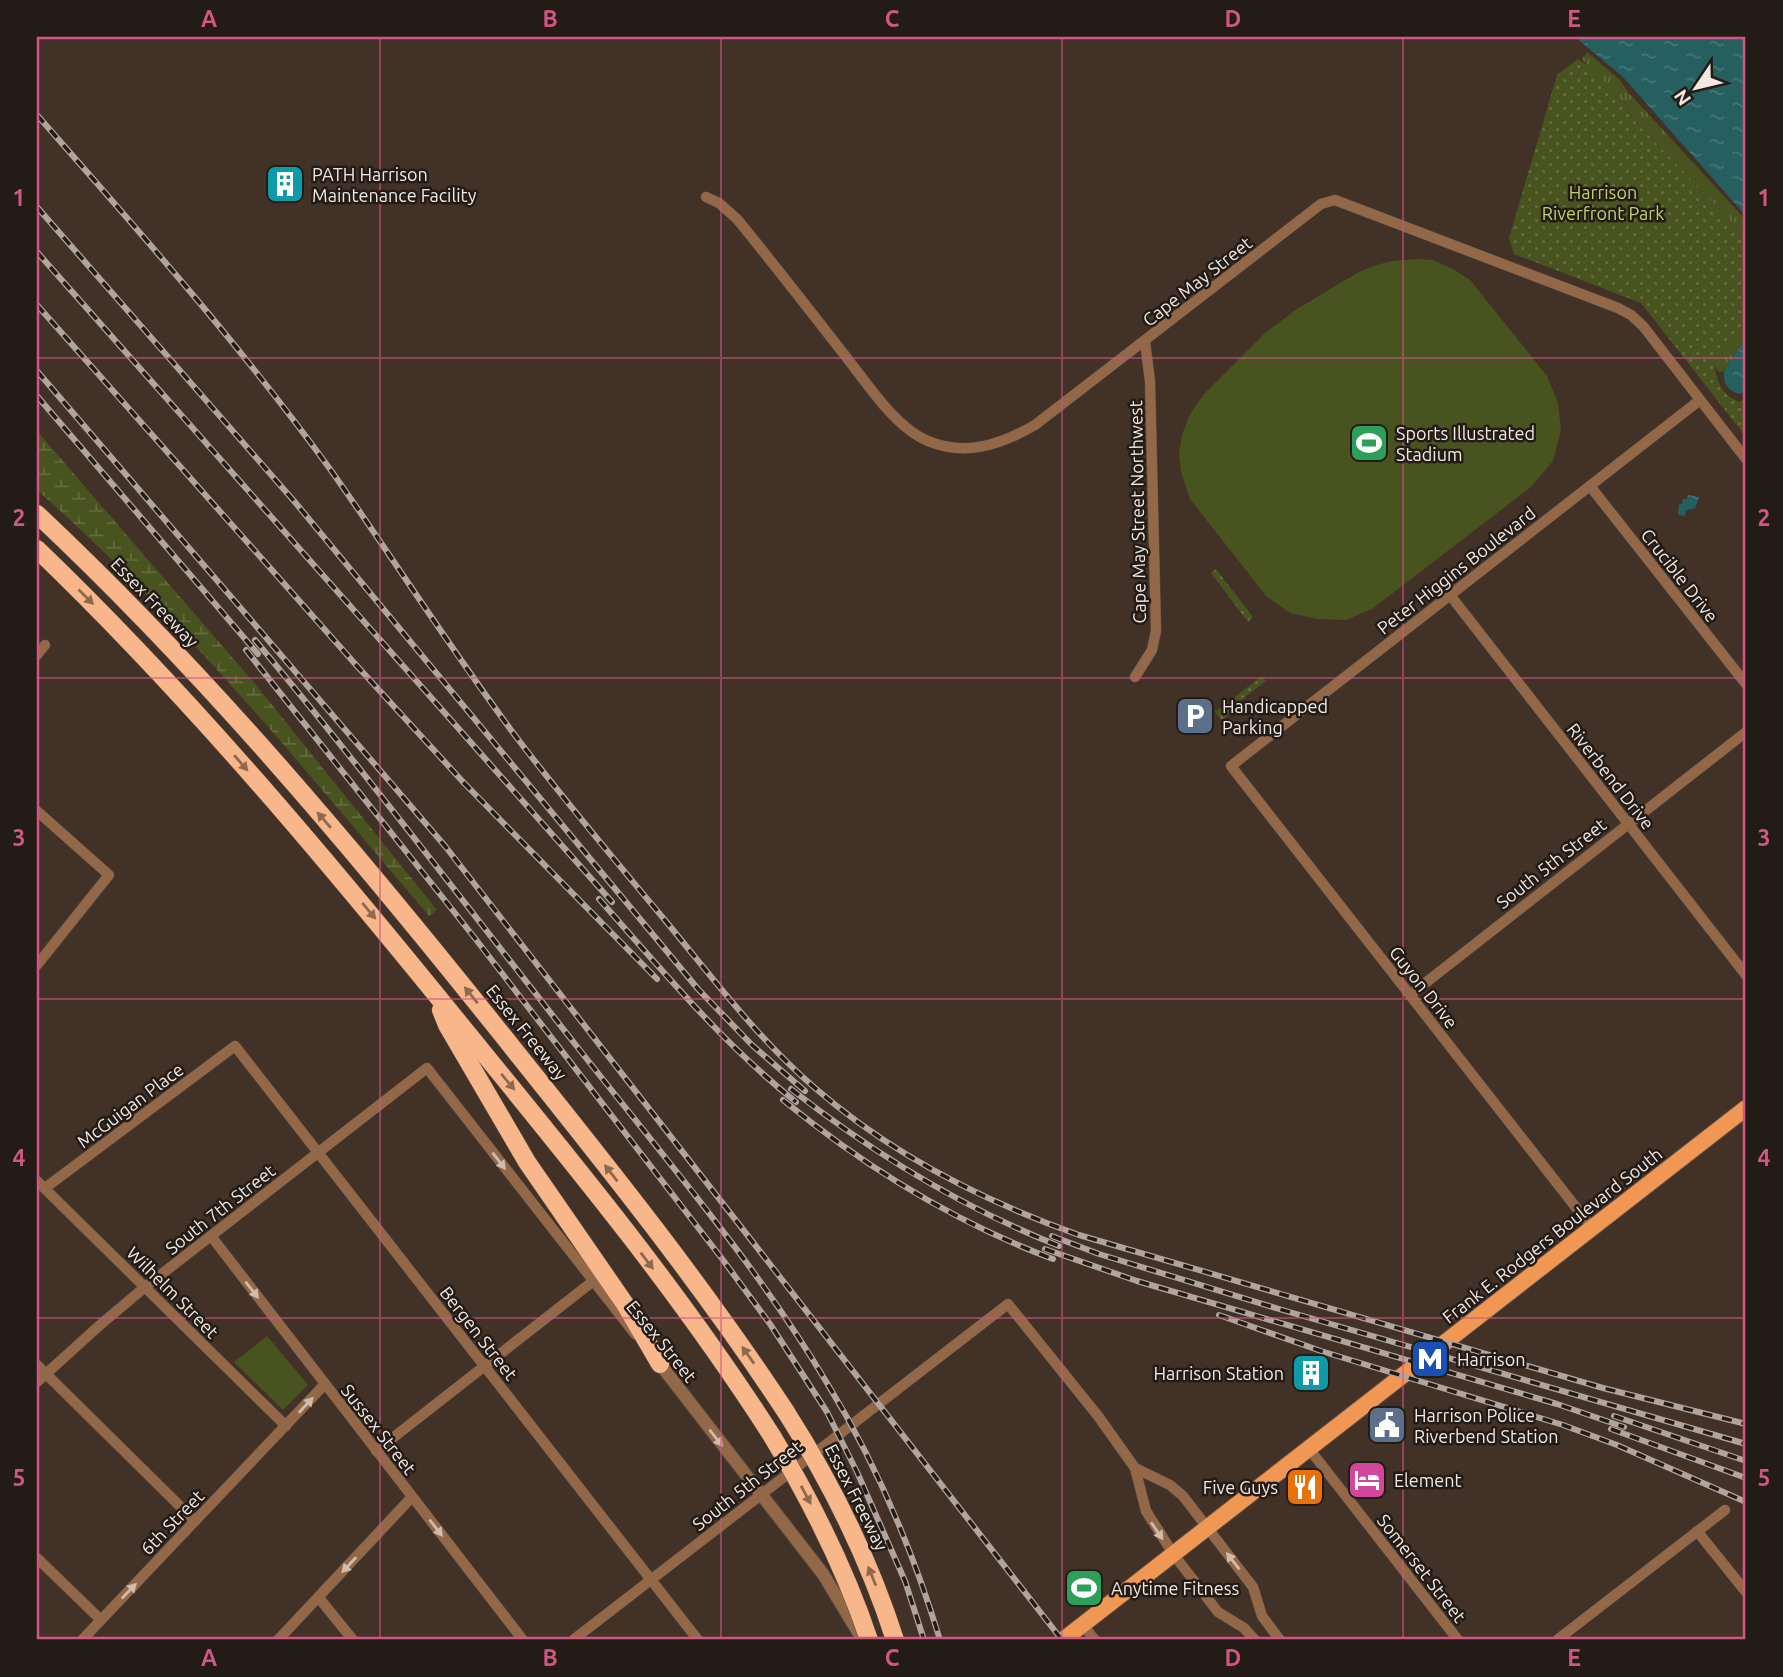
<svg xmlns="http://www.w3.org/2000/svg" width="1783" height="1677" viewBox="0 0 1783 1677" font-family="Ubuntu,sans-serif">
	<style>
		.grass { fill: url(#grass-tufts) }
		.wetland { fill: url(#wetland-marsh) }
		.park { fill: url(#park-dots) }
		.pitch { fill: #49531f }
		.water { fill: url(#water-ripples) }
		.lines { fill: none; stroke-linecap: round; stroke-linejoin: round }
		.minor-casing { stroke: #5e4e45; stroke-width: 11 }
		.tertiary-casing { stroke: #5e4e45; stroke-width: 14 }
		.primary-casing { stroke: #5e4e45; stroke-width: 18 }
		.motorway-casing { stroke: #5e4e45; stroke-width: 19 }
		.minor { stroke: #936849; stroke-width: 10 }
		.tertiary { stroke: #936849; stroke-width: 12 }
		.primary { stroke: #f09753; stroke-width: 16 }
		.motorway { stroke: #f7b78a; stroke-width: 18 }
		.rail-casing { stroke: #b1a49c; stroke-width: 6 }
		.rail { stroke: #231b16; stroke-width: 3.5; stroke-dasharray: 10; stroke-linecap: butt }
		.motorway-bridge-casing { stroke: #5e4e45; stroke-width: 19; stroke-linecap: butt }
		.motorway-bridge { stroke: #f7b78a; stroke-width: 18 }
		.oneway { fill: #8d6950 }
		.oneway2 { fill: #d1bbac }
		.grid { fill: none; stroke: #d15683; stroke-width: 2; stroke-opacity: 0.55 }
		.labels { text-anchor: middle; dominant-baseline: central; stroke-width: 5; stroke-linejoin: round; paint-order: stroke }
		.poi-label { font-size: 18px; fill: #f3e8e1; stroke: #231b16; text-anchor: start }
		.park-label { font-size: 18px; fill: #bdd36e; stroke: #231b16 }
		.street-label { font-size: 18px; fill: #f3e8e1; stroke: #231b16 }
		.neatline { fill: none; stroke: #d15683; stroke-width: 2.5 }
		.grid-label { font-size: 23px; text-anchor: middle; font-weight: bold; fill: #d15683 }
	</style>
	<defs>
		<pattern id="grass-tufts" width="24" height="20" patternUnits="userSpaceOnUse" patternTransform="scale(1.75)"><rect width="24" height="20" fill="#49531f"/><path d="M3 7l-1-3M5 7V3M7 7l1-3M15 17l-1-3M17 17v-4M19 17l1-3" fill="none" stroke="#646c3f"/></pattern>
		<pattern id="wetland-marsh" width="20" height="14" patternUnits="userSpaceOnUse" patternTransform="scale(1.75)"><rect width="20" height="14" fill="#49531f"/><path d="M1 5h8M5 5V1M11 12h8M15 12V8" fill="none" stroke="#646c3f"/></pattern>
		<pattern id="park-dots" width="8" height="8" patternUnits="userSpaceOnUse" patternTransform="scale(1.75)"><rect width="8" height="8" fill="#49531f"/><path d="M2 2h.1M6 6h.1" fill="none" stroke="#646c3f" stroke-width="1.8" stroke-linecap="round"/></pattern>
		<pattern id="water-ripples" width="26" height="14" patternUnits="userSpaceOnUse" patternTransform="scale(1.75)"><rect width="26" height="14" fill="#265f60"/><path d="M2 4q2-2 4 0t4 0M15 11q2-2 4 0t4 0" fill="none" stroke="#467676"/></pattern>
	</defs>
	<rect width="100%" height="100%" fill="#423127"/>
	<g class="grass">
		<polygon points="1587,52 1620,80 1628,92 1746,220 1746,240 1725,215 1632,118 1629,106 1608,88 1582,59"/>
		<polygon points="1746,320 1746,338 1724,371 1719,372 1714,365"/>
	</g>
	<path class="wetland" d="M37 431 256 685 437 910 429 916C304 769 182 618 37 490Z"/>
	<g class="park">
		<path d="M1578 59 1590 67 1629 107 1632 118 1725 215 1746 240V320L1714 365C1718 382 1721 395 1740 402L1746 397V437L1641 303 1514 254 1509 238 1557 75Z"/>
		<polygon points="1216,569 1253,617 1248,622 1211,573"/>
		<polygon points="1262,676 1266,681 1241,700 1223,721 1215,712"/>
	</g>
	<g class="pitch">
		<polygon points="1419,259 1433,260 1453,269 1470,280 1547,376 1558,403 1561,430 1553,461 1531,487 1372,609 1346,620 1317,619 1290,613 1266,596 1190,499 1181,472 1179,453 1182,435 1190,414 1204,394 1265,333 1297,309 1357,273 1376,265 1393,261"/>
		<polygon points="267,1336 308,1385 283,1410 234,1362"/>
	</g>
	<g class="water">
		<polygon points="1575,37 1746,37 1746,216 1623,77"/>
		<path d="M1746 338V390L1740 394C1727 391 1723 383 1724 371Z"/>
		<polygon points="1688,495 1699,497 1695,508 1686,510 1685,516 1678,515 1679,504 1682,504 1683,499 1687,499"/>
	</g>
	<g class="lines">
		<defs>
			<g id="minor">
				<path d="M706 197 719 203 737 219C774 264 810 311 847 358 868 385 896 428 928 441 966 457 1002 444 1035 425L1321 204 1335 200 1618 308 1631 315 1643 326 1746 459"/>
				<polyline points="1590,486 1746,684"/>
				<polyline points="1450,595 1746,975"/>
				<polyline points="37,655 45,645"/>
				<polyline points="1135,677 1152,650 1156,631 1150,381 1145,342"/>
				<polyline points="37,811 109,875 37,965"/>
				<polyline points="1410,995 1746,732"/>
				<polyline points="37,1181 286,1426"/>
				<polyline points="45,1188 235,1046 698,1640"/>
				<polyline points="1592,1228 1231,766 1700,400"/>
				<polyline points="211,1236 523,1640"/>
				<polyline points="37,1365 195,1521"/>
				<polyline points="37,1382 100,1325 145,1287 427,1068 635,1334"/>
				<polyline points="1310,1450 1458,1640"/>
				<polyline points="376,1451 592,1282"/>
				<polyline points="1135,1468 1170,1485 1183,1496 1253,1587 1262,1616 1280,1640"/>
				<polyline points="1697,1531 1746,1592"/>
				<polyline points="37,1558 101,1620"/>
				<polyline points="319,1598 353,1640"/>
				<polyline points="1083,1625 1095,1640"/>
				<polyline points="82,1640 325,1384"/>
				<polyline points="278,1640 412,1497"/>
				<polyline points="573,1640 1008,1304 1098,1416 1135,1468 1146,1511 1174,1555 1218,1612 1244,1628 1255,1640"/>
				<polyline points="1557,1640 1725,1510"/>
			</g>
			<polyline id="tertiary" points="660,1364 823,1574 861,1637"/>
			<polyline id="primary" points="1063,1640 1746,1108"/>
			<g id="motorway">
				<path d="M37 514C204 671 353 848 496 1027 596 1152 698 1278 786 1412"/>
				<path d="M37 549C193 699 332 866 468 1034 574 1164 682 1295 772 1436"/>
				<polyline points="441,1010 447,1025 527,1162 625,1304 660,1364"/>
			</g>
		</defs>
		<use href="#minor" class="minor-casing"/>
		<use href="#tertiary" class="tertiary-casing"/>
		<use href="#primary" class="primary-casing"/>
		<use href="#motorway" class="motorway-casing"/>
		<use href="#minor" class="minor"/>
		<use href="#tertiary" class="tertiary"/>
		<use href="#primary" class="primary"/>
		<use href="#motorway" class="motorway"/>
		<defs>
			<g id="rail">
				<path d="M37 115C138 230 240 345 330 469 393 558 451 650 517 738 564 800 614 859 664 919 712 977 758 1039 815 1088 891 1154 983 1201 1079 1235L1603 1388 1746 1424"/>
				<polyline points="37,207 294,501 698,989 752,1045 805,1091"/>
				<polyline points="37,252 612,902"/>
				<polyline points="37,305 357,666 464,783 657,979"/>
				<polyline points="37,371 445,846 1062,1640"/>
				<polyline points="37,396 258,654"/>
				<path d="M255 640C365 772 469 909 575 1044 661 1154 755 1262 827 1383 876 1463 913 1551 940 1640"/>
				<polyline points="246,650 474,937 723,1260 770,1324 827,1412 857,1472 905,1581 924,1640"/>
				<path d="M599 899C662 970 722 1043 796 1102"/>
				<path d="M791 1089C874 1154 961 1207 1059 1246"/>
				<path d="M783 1100C865 1167 954 1222 1053 1259"/>
				<polyline points="1052,1236 1099,1254 1279,1309 1746,1444"/>
				<polyline points="1045,1249 1137,1281 1557,1404 1624,1427"/>
				<polyline points="1219,1315 1321,1351 1563,1425 1617,1445 1746,1502"/>
				<polyline points="1614,1416 1746,1461"/>
				<polyline points="1611,1429 1746,1478"/>
			</g>
		</defs>
		<use href="#rail" class="rail-casing"/>
		<use href="#rail" class="rail"/>
		<defs>
			<g id="motorway-bridge">
				<path d="M786 1412C832 1484 869 1559 895 1640"/>
				<path d="M772 1436C811 1501 845 1568 869 1640"/>
			</g>
		</defs>
		<use href="#motorway-bridge" class="motorway-bridge-casing"/>
		<use href="#motorway-bridge" class="motorway-bridge"/>
	</g>
	<defs><path id="oneway-solid" d="M-6-.8H1V-3.2L6.5 0L1 3.2V.8H-6Z" transform="scale(1.75)"/></defs>
	<g class="oneway">
		<use href="#oneway-solid" transform="translate(86 597) rotate(45)"/>
		<use href="#oneway-solid" transform="translate(241 763) rotate(49)"/>
		<use href="#oneway-solid" transform="translate(324 820) rotate(-131)"/>
		<use href="#oneway-solid" transform="translate(369 911) rotate(50)"/>
		<use href="#oneway-solid" transform="translate(471 995) rotate(-129)"/>
		<use href="#oneway-solid" transform="translate(508 1082) rotate(50)"/>
		<use href="#oneway-solid" transform="translate(611 1173) rotate(-128)"/>
		<use href="#oneway-solid" transform="translate(647 1261) rotate(53)"/>
		<use href="#oneway-solid" transform="translate(748 1355) rotate(-125)"/>
		<use href="#oneway-solid" transform="translate(806 1495) rotate(62)"/>
		<use href="#oneway-solid" transform="translate(872 1576) rotate(-112)"/>
	</g>
	<g class="oneway2">
		<use href="#oneway-solid" transform="translate(499 1161) rotate(52)"/>
		<use href="#oneway-solid" transform="translate(252 1290) rotate(52)"/>
		<use href="#oneway-solid" transform="translate(306 1405) rotate(-47)"/>
		<use href="#oneway-solid" transform="translate(716 1438) rotate(52)"/>
		<use href="#oneway-solid" transform="translate(436 1528) rotate(52)"/>
		<use href="#oneway-solid" transform="translate(1157 1531) rotate(56)"/>
		<use href="#oneway-solid" transform="translate(1233 1561) rotate(-128)"/>
		<use href="#oneway-solid" transform="translate(349 1565) rotate(133)"/>
		<use href="#oneway-solid" transform="translate(129 1591) rotate(-46)"/>
	</g>
	<path class="grid" d="M380 37V1640M721 37V1640M1062 37V1640M1403 37V1640M37 358H1746M37 678H1746M37 999H1746M37 1318H1746"/>
	<defs>
		<symbol id="building-square" viewBox="-11 -11 22 22"><rect x="-9" y="-9" width="18" height="18" rx="4" fill="#0f9aa8" stroke="#231b16"/><path d="M-4-6H4V6H1V3H-1V6H-4ZM-2.5-4.3h1.7v1.8h-1.7ZM.8-4.3h1.7v1.8H.8ZM-2.5-1h1.7V.8h-1.7ZM.8-1h1.7V.8H.8Z" fill="#fff"/></symbol>
		<symbol id="stadium-square" viewBox="-11 -11 22 22"><rect x="-9" y="-9" width="18" height="18" rx="4" fill="#2e9e5b" stroke="#231b16"/><path d="M0-5a6.5 5 0 1 0 0 10a6.5 5 0 1 0 0-10ZM-3.5-1.8h7v3.6h-7Z" fill="#fff"/></symbol>
		<symbol id="parking-square" viewBox="-11 -11 22 22"><rect x="-9" y="-9" width="18" height="18" rx="4" fill="#5c6f8a" stroke="#231b16"/><path d="M-3.5-5.5H1a3.5 3.5 0 0 1 0 7H-1V5.5H-3.5ZM-1-3.4V-.6H.8a1.4 1.4 0 0 0 0-2.8Z" fill="#fff"/></symbol>
		<symbol id="metro-square" viewBox="-11 -11 22 22"><rect x="-9" y="-9" width="18" height="18" rx="4" fill="#1a4fb4" stroke="#231b16"/><path d="M-5.5 5V-5H-3L0 0L3-5H5.5V5H3V-.5L0 4L-3-.5V5Z" fill="#fff"/></symbol>
		<symbol id="civic-square" viewBox="-11 -11 22 22"><rect x="-9" y="-9" width="18" height="18" rx="4" fill="#5c6f8a" stroke="#231b16"/><path d="M-.6-6.5H3V-4.5H.6V-3L4-1V1h2V6H-6V1h2V-1L-.6-3ZM-1.2 2.5V6h2.4V2.5Z" fill="#fff"/></symbol>
		<symbol id="hotel-square" viewBox="-11 -11 22 22"><rect x="-9" y="-9" width="18" height="18" rx="4" fill="#d1479c" stroke="#231b16"/><path d="M-6-4.5h1.5V1H6V5H4.5V3h-9V5H-6ZM-4 0a1.8 1.8 0 1 1 3.6 0ZM.5 0V-2.5h3Q6-2.5 6 0Z" fill="#fff"/></symbol>
		<symbol id="restaurant-square" viewBox="-11 -11 22 22"><rect x="-9" y="-9" width="18" height="18" rx="4" fill="#e8710a" stroke="#231b16"/><path d="M-5-6h1v4h1v-4h1v4h1v-4h1v5L-1.5 .5V6h-2V.5L-5-1ZM5-6V6H3V1.5H1.5Q1.5-4 5-6Z" fill="#fff"/></symbol>
	</defs>
	<g fill-rule="evenodd">
		<use href="#building-square" x="263" y="162" width="44" height="44"/>
		<use href="#stadium-square" x="1347" y="421" width="44" height="44"/>
		<use href="#parking-square" x="1173" y="694" width="44" height="44"/>
		<use href="#metro-square" x="1408" y="1337" width="44" height="44"/>
		<use href="#building-square" x="1289" y="1351" width="44" height="44"/>
		<use href="#civic-square" x="1365" y="1403" width="44" height="44"/>
		<use href="#hotel-square" x="1345" y="1458" width="44" height="44"/>
		<use href="#restaurant-square" x="1283" y="1465" width="44" height="44"/>
		<use href="#stadium-square" x="1062" y="1566" width="44" height="44"/>
	</g>
	<g class="labels">
		<g class="poi-label">
			<text x="312" y="174">PATH Harrison<tspan x="312" dy="21">Maintenance Facility</tspan></text>
			<text x="1396" y="433">Sports Illustrated<tspan x="1396" dy="21">Stadium</tspan></text>
			<text x="1222" y="706">Handicapped<tspan x="1222" dy="21">Parking</tspan></text>
			<text x="1457" y="1359">Harrison</text>
			<text x="1284" y="1373" text-anchor="end">Harrison Station</text>
			<text x="1414" y="1415">Harrison Police<tspan x="1414" dy="21">Riverbend Station</tspan></text>
			<text x="1394" y="1480">Element</text>
			<text x="1278" y="1487" text-anchor="end">Five Guys</text>
			<text x="1111" y="1588">Anytime Fitness</text>
		</g>
		<g class="park-label">
			<text x="1603" y="192">Harrison<tspan x="1603" dy="21">Riverfront Park</tspan></text>
		</g>
		<g class="street-label">
			<text transform="translate(1197 281) rotate(-38)">Cape May Street</text>
			<text transform="translate(1137 512) rotate(-91)">Cape May Street Northwest</text>
			<text transform="translate(1456 570) rotate(-38)">Peter Higgins Boulevard</text>
			<text transform="translate(1680 575) rotate(52)">Crucible Drive</text>
			<text transform="translate(155 602) rotate(46)">Essex Freeway</text>
			<text transform="translate(1611 776) rotate(52)">Riverbend Drive</text>
			<text transform="translate(1551 863) rotate(-38)">South 5th Street</text>
			<text transform="translate(1424 987) rotate(52)">Guyon Drive</text>
			<text transform="translate(527 1032) rotate(51)">Essex Freeway</text>
			<text transform="translate(130 1105) rotate(-37)">McGuigan Place</text>
			<text transform="translate(220 1209) rotate(-38)">South 7th Street</text>
			<text transform="translate(1552 1235) rotate(-38)">Frank E. Rodgers Boulevard South</text>
			<text transform="translate(173 1292) rotate(45)">Wilhelm Street</text>
			<text transform="translate(479 1333) rotate(52)">Bergen Street</text>
			<text transform="translate(662 1341) rotate(51)">Essex Street</text>
			<text transform="translate(379 1429) rotate(52)">Sussex Street</text>
			<text transform="translate(747 1485) rotate(-38)">South 5th Street</text>
			<text transform="translate(857 1497) rotate(63)">Essex Freeway</text>
			<text transform="translate(172 1522) rotate(-46)">6th Street</text>
			<text transform="translate(1422 1568) rotate(52)">Somerset Street</text>
		</g>
	</g>
	<rect width="1783" height="1677" fill="none" stroke="#231b16" stroke-width="77"/>
	<g transform="translate(1696 88) rotate(235)" stroke="#231b16" stroke-width="5" paint-order="stroke">
	<path d="M0-5L12 26L0 18L-12 26Z" fill="#f3e8e1"/>
	<text y="-10" font-size="19" font-weight="bold" text-anchor="middle" fill="#f3e8e1">N</text>
	</g>
	<rect x="38" y="38" width="1706" height="1600" class="neatline"/>
	<g class="grid-label">
		<text x="209" y="27">A</text>
		<text x="550" y="27">B</text>
		<text x="892" y="27">C</text>
		<text x="1233" y="27">D</text>
		<text x="1574" y="27">E</text>
		<text x="19" y="206">1</text>
		<text x="1764" y="206">1</text>
		<text x="19" y="526">2</text>
		<text x="1764" y="526">2</text>
		<text x="19" y="846">3</text>
		<text x="1764" y="846">3</text>
		<text x="19" y="1166">4</text>
		<text x="1764" y="1166">4</text>
		<text x="19" y="1486">5</text>
		<text x="1764" y="1486">5</text>
		<text x="209" y="1666">A</text>
		<text x="550" y="1666">B</text>
		<text x="892" y="1666">C</text>
		<text x="1233" y="1666">D</text>
		<text x="1574" y="1666">E</text>
	</g>
</svg>
